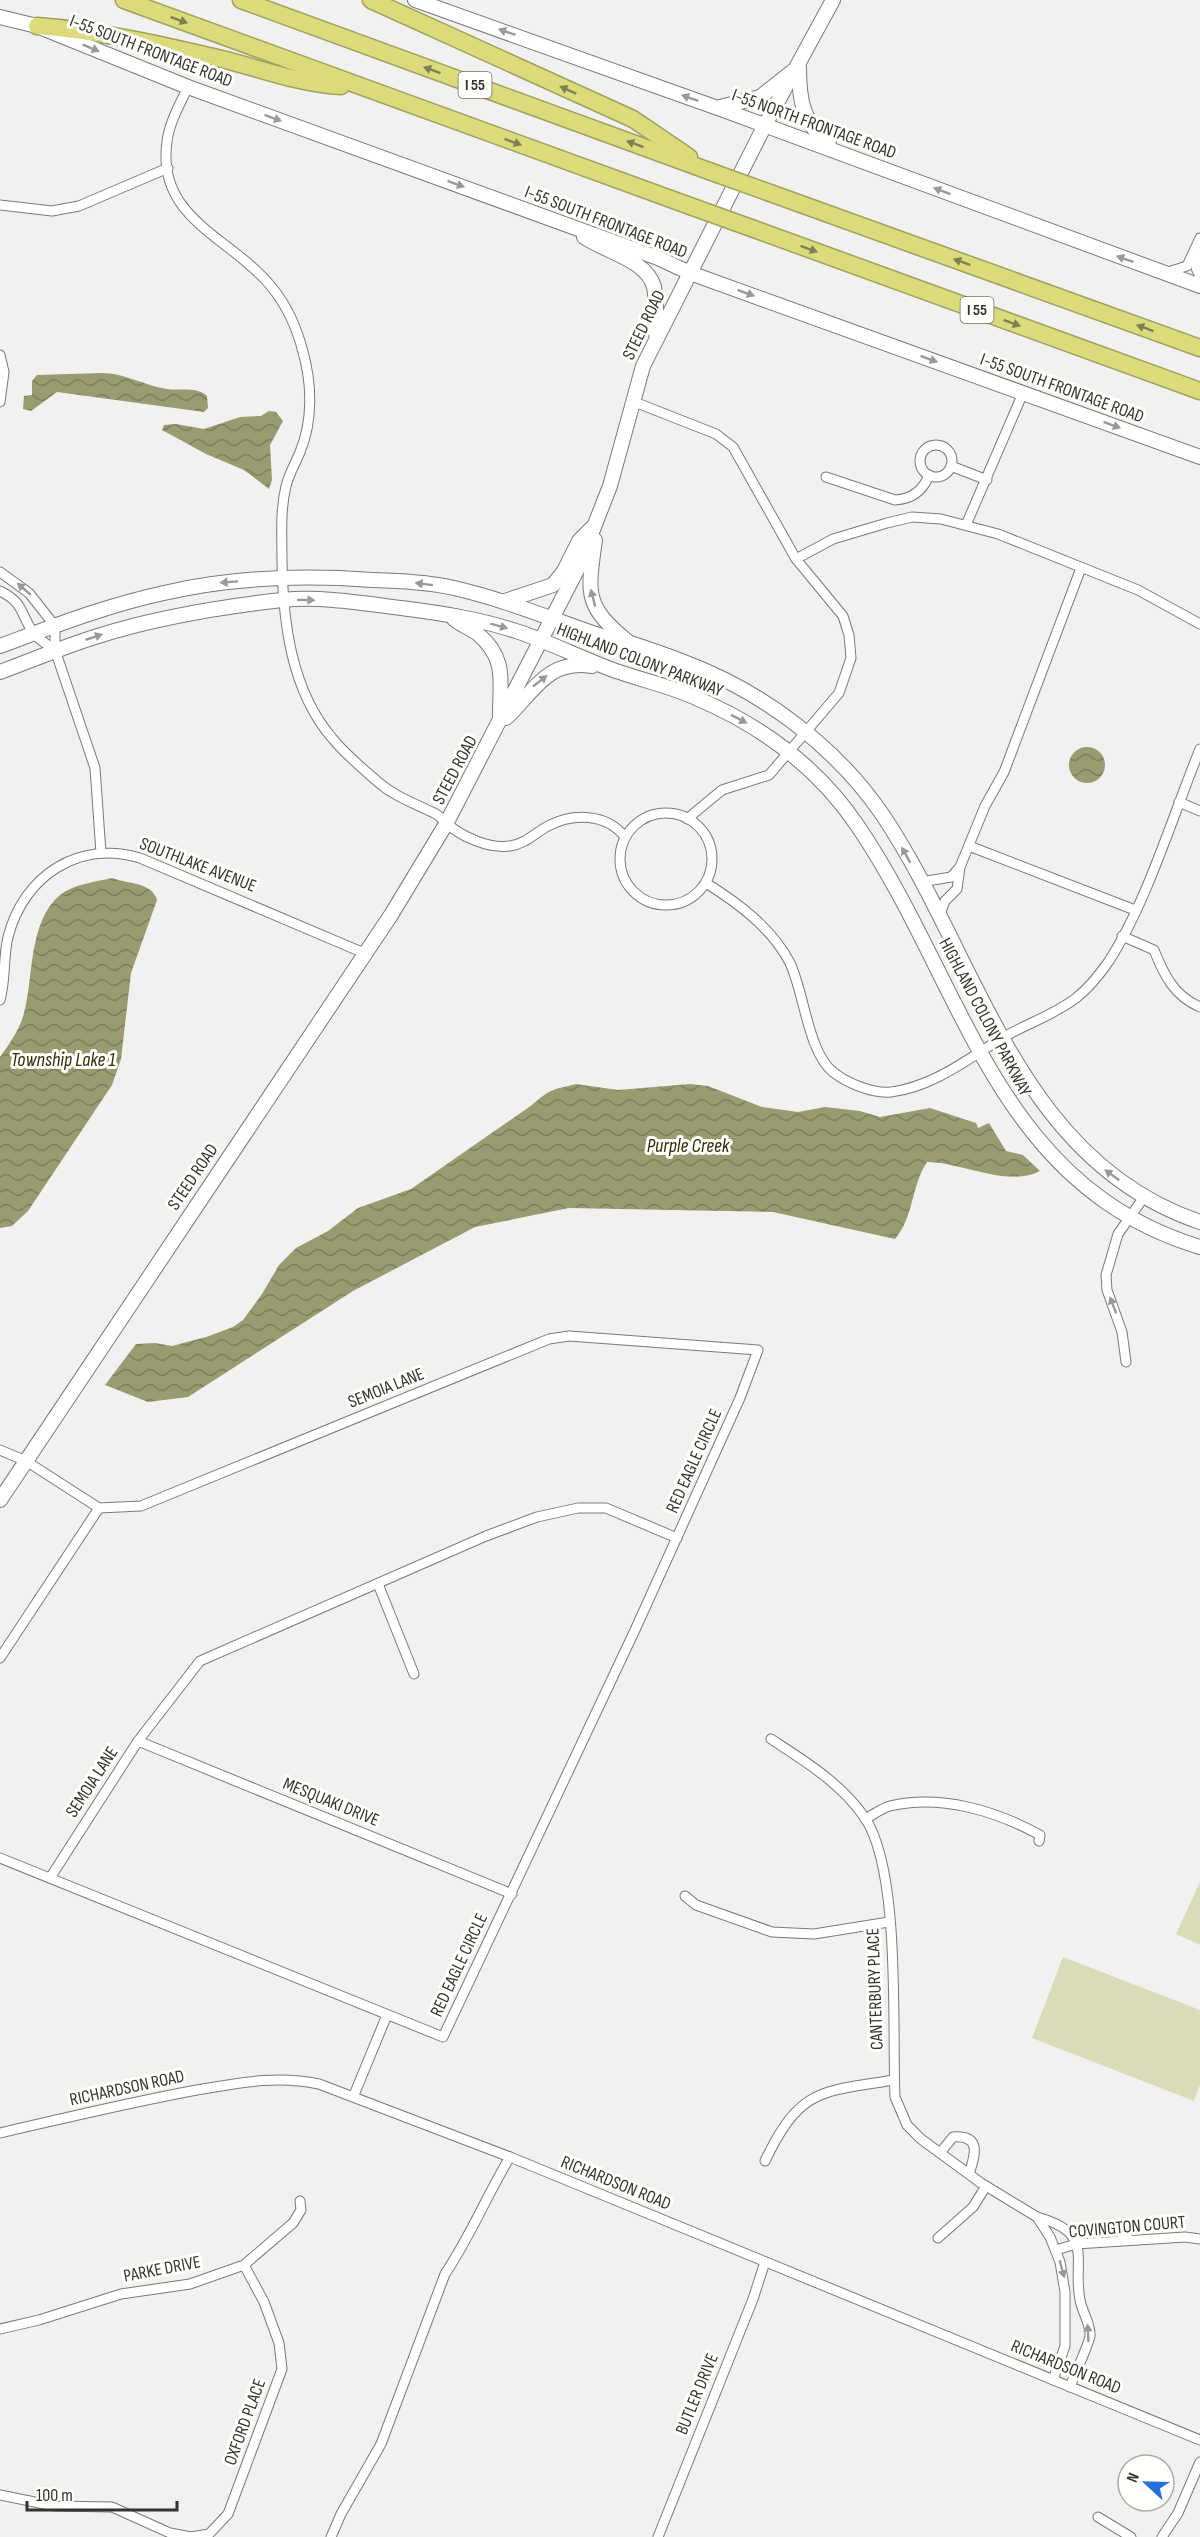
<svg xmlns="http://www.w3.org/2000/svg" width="1200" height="2537" viewBox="0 0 1200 2537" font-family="'Sofia Sans Condensed',sans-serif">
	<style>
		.park { fill: #dadbb7 }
		.water { fill: url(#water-waves) }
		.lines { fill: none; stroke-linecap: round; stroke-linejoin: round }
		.street-casing { stroke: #7a7a78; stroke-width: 11 }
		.secondary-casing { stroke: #7a7a78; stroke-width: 16 }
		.highway-casing { stroke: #a0a061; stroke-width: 19 }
		.street { stroke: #fff; stroke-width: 9 }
		.secondary { stroke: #fff; stroke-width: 14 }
		.highway { stroke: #dbdb7b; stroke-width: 16 }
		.highway-bridge-casing { stroke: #a0a061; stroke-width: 19; stroke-linecap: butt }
		.highway-bridge { stroke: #dbdb7b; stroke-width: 16 }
		.oneway { fill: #7f7f53 }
		.oneway2 { fill: #999998 }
		.labels { text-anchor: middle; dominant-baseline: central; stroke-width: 6; stroke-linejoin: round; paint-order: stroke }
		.shield { fill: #fffffc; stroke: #70706f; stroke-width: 1.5 }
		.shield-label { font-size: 16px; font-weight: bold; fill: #333332 }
		.street-label { font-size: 18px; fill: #333332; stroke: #fffffc }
		.water-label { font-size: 20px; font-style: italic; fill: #2d2d08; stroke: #fffffc }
	</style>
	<defs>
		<pattern id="water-waves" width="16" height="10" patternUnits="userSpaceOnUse" patternTransform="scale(1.5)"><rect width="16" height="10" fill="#9a9b70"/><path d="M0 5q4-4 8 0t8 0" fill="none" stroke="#7e7f5d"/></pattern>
	</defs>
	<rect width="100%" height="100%" fill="#f1f2ef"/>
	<g class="park">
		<polygon points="1200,1882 1200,1945 1176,1934"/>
		<polygon points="1063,1957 1200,2010 1200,2085 1194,2101 1032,2038"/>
	</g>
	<g class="water">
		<path d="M102 373C125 373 145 386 167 389 181 391 196 386 207 396L208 408 204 412 57 392 31 411 23 409 24 396 32 395V381L37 375Z"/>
		<polygon points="269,411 276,412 283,421 270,445 272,480 269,489 244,470 206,454 162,430 164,425 176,424 204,429 240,417 261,416"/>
		<circle cx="1087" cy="765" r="18"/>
		<path d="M112 878C128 884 152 882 157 900L131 973 121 1059 112 1085 28 1211 12 1226 0 1228V1057C10 1043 20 1029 24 1013 34 976 28 922 60 895 74 884 95 882 112 878Z"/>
		<path d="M576 1084 618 1090 690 1084 708 1086 762 1107 798 1112 825 1107 860 1111 880 1117 930 1108 976 1123 978 1128 989 1123 1006 1151 1023 1155 1040 1171C1009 1188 961 1162 927 1162 911 1186 914 1217 895 1239L773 1212 569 1208 475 1227 353 1291 188 1397 148 1402 105 1385 136 1344 155 1343 172 1346 206 1337 233 1327 243 1320 262 1294 279 1265 296 1248 328 1231 358 1208 411 1189 532 1105C551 1088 553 1090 576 1084Z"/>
	</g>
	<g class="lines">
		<defs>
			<g id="street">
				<path d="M188 87C180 104 169 123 167 142 156 218 230 237 270 285 286 304 297 328 303 352 312 384 313 421 300 452 295 464 289 474 286 486 280 511 282 536 282 561 283 622 291 690 332 738 345 754 362 768 378 782 395 797 414 803 434 813 439 815 442 819 446 823 462 837 489 849 510 846 525 844 535 833 548 826 573 813 606 813 625 837"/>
				<polyline points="0,205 52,211 79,206 168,168"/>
				<polyline points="1199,254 1196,268 1200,277"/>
				<polyline points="1165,273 1187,266 1200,238"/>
				<polyline points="0,355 4,372 0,402"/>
				<polyline points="632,401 716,434 733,447 796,559 843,616 849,635 851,658 839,693 769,775 722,790 687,819"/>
				<circle cx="936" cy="461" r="16"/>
				<polyline points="951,466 987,480"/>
				<path d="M826 477 895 500C912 499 923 491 929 475"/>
				<polyline points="966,525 1023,393"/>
				<polyline points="796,559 833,539 887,523 912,517 941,519 998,534 1138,590 1200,624"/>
				<polyline points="0,572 29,593 55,626 55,650 95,768 101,853"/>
				<path d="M0 591C23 602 20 612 32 631 37 639 48 645 55 650"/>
				<polyline points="1179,802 1200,811"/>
				<circle cx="666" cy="859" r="46"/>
				<polyline points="969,846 1135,910"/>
				<polyline points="921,882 951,877 960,867"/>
				<path d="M706 883C738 903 772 928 790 963 804 992 808 1052 833 1072 847 1083 873 1094 891 1092 933 1087 969 1058 1004 1037 1028 1023 1054 1015 1076 998 1089 988 1100 974 1109 961 1147 902 1173 815 1200 749"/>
				<polyline points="939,917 945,901 957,889 960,867 985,806 1004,772 1081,568"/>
				<path d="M1122 936 1154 950C1164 975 1174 996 1200 1007"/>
				<path d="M0 1000C6 979 3 957 8 937 24 875 79 840 140 858L364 953"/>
				<polyline points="1126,1362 1122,1332 1107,1290 1106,1275 1118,1234 1144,1197"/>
				<polyline points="0,1450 26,1461 99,1508 141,1506 549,1339 569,1336 758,1350 740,1398 635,1630 443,2037 0,1858"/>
				<polyline points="378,1584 414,1674"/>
				<polyline points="0,1658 99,1508"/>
				<path d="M771 1739C806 1762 841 1783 865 1818 901 1872 892 2028 895 2097L907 2125 921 2139 981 2183 1037 2217 1050 2237 1060 2262 1065 2292V2346L1053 2380"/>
				<polyline points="138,1741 512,1894"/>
				<path d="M865 1819C873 1815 882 1808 890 1806 941 1794 996 1811 1040 1835L1039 1841"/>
				<polyline points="50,1878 138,1741 200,1661 486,1536 537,1517 578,1508 606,1508 677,1538"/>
				<polyline points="685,1896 696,1905 772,1932 814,1934 889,1922"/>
				<polyline points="354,2095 387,2015"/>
				<path d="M0 2133C65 2118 131 2102 197 2090 239 2083 276 2075 319 2084L510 2157 1200 2440"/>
				<path d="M940 2153 953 2137C982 2135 975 2155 969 2174"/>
				<path d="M765 2161C800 2088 820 2092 894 2080"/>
				<path d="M1037 2217C1096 2233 1072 2260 1080 2300 1082 2312 1091 2324 1090 2336 1089 2344 1074 2376 1070 2387"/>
				<polyline points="938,2238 973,2207 986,2186"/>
				<path d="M1076 2244C1091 2221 1109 2222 1130 2240"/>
				<polyline points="1056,2250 1076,2244 1185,2237 1200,2239"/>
				<polyline points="0,2329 39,2320 121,2294 190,2284 244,2265 293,2223 301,2210 300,2201"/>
				<polyline points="0,2495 54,2506 112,2507 170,2533 191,2537"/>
				<polyline points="1098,2517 1131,2537"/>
				<polyline points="191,2537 209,2534 228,2514 282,2369 279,2343 264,2302 244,2265"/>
				<path d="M331 2537 341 2514 381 2444 445 2274C470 2237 487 2195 510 2157"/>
				<polyline points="658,2537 753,2299 765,2262"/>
				<polyline points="1162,2537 1178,2513 1200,2462"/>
			</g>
			<g id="secondary">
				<polyline points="415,0 726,111 1200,286"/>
				<polyline points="0,17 37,26 188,87 658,258 690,273 1200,457"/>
				<path d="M799 68C799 100 803 124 829 143"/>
				<polyline points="720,107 760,97 793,71"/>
				<path d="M584 237C606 252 647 260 654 287 657 302 656 319 656 334"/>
				<path d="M595 540C588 592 583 605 627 641"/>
				<polyline points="505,601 553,585 564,571 579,541 592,528"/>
				<path d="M454 619C462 626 471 628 478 634 509 660 499 685 500 720"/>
				<path d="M0 646C54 626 108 605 164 593 232 577 303 575 372 580 399 581 428 582 454 588 506 600 554 620 604 637 613 640 623 641 633 644 652 650 671 657 689 664 764 693 836 747 882 814 979 958 1016 1160 1200 1222"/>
				<path d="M0 672C33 660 65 646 98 636 158 617 220 607 282 600 321 596 362 603 401 608 441 613 480 619 519 632 551 643 583 659 616 671 642 680 669 686 694 697 758 724 817 766 857 825 965 983 993 1184 1200 1247"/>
				<path d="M506 718C534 692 547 659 592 666"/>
				<polyline points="0,1500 391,915 446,824 578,568 610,486 643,366 765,125 833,0"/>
			</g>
			<g id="highway">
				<polyline points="124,0 690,206"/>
				<polyline points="241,0 709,171"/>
				<polyline points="371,0 633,119 689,157"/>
				<path d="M37 26C101 31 163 45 226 60 264 70 302 84 341 86"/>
				<polyline points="773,194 1200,348"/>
				<polyline points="754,229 1200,391"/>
			</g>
		</defs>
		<use href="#street" class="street-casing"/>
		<use href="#secondary" class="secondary-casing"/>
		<use href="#highway" class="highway-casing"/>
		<use href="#street" class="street"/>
		<use href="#secondary" class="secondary"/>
		<use href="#highway" class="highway"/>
		<defs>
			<g id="highway-bridge">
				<polyline points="709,171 773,194"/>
				<polyline points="690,206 754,229"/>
			</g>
		</defs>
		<use href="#highway-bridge" class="highway-bridge-casing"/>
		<use href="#highway-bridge" class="highway-bridge"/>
	</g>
	<defs><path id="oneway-solid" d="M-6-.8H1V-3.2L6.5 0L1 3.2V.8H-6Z" transform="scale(1.5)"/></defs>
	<g class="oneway">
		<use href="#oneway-solid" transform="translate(179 20) rotate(20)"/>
		<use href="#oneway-solid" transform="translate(432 70) rotate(-160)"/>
		<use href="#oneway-solid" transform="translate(568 90) rotate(-156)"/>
		<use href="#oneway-solid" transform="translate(513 142) rotate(20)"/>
		<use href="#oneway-solid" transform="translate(635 144) rotate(-160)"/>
		<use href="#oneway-solid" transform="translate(809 249) rotate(20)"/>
		<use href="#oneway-solid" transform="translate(962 262) rotate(-160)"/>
		<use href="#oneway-solid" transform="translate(1012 323) rotate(20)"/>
		<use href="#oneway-solid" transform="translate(1145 328) rotate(-160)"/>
	</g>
	<g class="oneway2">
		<use href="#oneway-solid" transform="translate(507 32) rotate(-161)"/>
		<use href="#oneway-solid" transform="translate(91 48) rotate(22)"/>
		<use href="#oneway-solid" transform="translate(690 98) rotate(-161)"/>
		<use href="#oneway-solid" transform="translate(273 118) rotate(20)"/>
		<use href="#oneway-solid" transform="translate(456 184) rotate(20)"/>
		<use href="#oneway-solid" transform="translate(942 191) rotate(-159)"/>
		<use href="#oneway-solid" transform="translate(1125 259) rotate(-161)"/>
		<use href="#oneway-solid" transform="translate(746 293) rotate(20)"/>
		<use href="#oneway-solid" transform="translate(929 359) rotate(20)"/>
		<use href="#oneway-solid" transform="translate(1112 425) rotate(20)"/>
		<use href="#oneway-solid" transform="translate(229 582) rotate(176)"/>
		<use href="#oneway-solid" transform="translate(424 584) rotate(-173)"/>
		<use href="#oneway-solid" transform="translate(24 589) rotate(-139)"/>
		<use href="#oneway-solid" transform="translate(593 598) rotate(-105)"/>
		<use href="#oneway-solid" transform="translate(306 600) rotate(1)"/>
		<use href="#oneway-solid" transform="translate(499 626) rotate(15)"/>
		<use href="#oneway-solid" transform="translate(94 637) rotate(-18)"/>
		<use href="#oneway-solid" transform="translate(540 681) rotate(-38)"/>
		<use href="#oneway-solid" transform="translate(739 719) rotate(27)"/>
		<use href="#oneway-solid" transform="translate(906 855) rotate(-119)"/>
		<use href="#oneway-solid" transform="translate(1112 1175) rotate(-144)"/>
		<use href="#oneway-solid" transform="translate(1113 1305) rotate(-111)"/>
		<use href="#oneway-solid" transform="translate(1062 2269) rotate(75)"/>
		<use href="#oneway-solid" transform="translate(1088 2333) rotate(-93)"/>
	</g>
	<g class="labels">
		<g class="shield">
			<rect x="458.5" y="72" width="33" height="26" rx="4.5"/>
			<rect x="960.5" y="297" width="33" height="26" rx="4.5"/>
		</g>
		<g class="shield-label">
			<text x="475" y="85">I 55</text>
			<text x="977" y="310">I 55</text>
		</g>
		<g class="street-label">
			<text transform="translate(151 51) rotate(21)">I-55 SOUTH FRONTAGE ROAD</text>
			<text transform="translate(814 124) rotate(20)">I-55 NORTH FRONTAGE ROAD</text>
			<text transform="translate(606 222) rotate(21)">I-55 SOUTH FRONTAGE ROAD</text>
			<text transform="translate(644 325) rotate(-64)">STEED ROAD</text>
			<text transform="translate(1062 388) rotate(20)">I-55 SOUTH FRONTAGE ROAD</text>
			<text transform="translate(640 660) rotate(21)">HIGHLAND COLONY PARKWAY</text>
			<text transform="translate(455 770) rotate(-62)">STEED ROAD</text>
			<text transform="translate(198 865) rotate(21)">SOUTHLAKE AVENUE</text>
			<text transform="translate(985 1017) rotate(62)">HIGHLAND COLONY PARKWAY</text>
			<text transform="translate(193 1177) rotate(-56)">STEED ROAD</text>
			<text transform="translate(386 1388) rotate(-22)">SEMOIA LANE</text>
			<text transform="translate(694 1461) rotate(-66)">RED EAGLE CIRCLE</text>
			<text transform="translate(92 1782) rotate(-57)">SEMOIA LANE</text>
			<text transform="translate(331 1802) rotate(22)">MESQUAKI DRIVE</text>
			<text transform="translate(459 1965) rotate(-65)">RED EAGLE CIRCLE</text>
			<text transform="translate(875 1989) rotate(-92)">CANTERBURY PLACE</text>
			<text transform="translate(127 2088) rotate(-12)">RICHARDSON ROAD</text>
			<text transform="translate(616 2183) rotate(22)">RICHARDSON ROAD</text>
			<text transform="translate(1127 2227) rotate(-5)">COVINGTON COURT</text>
			<text transform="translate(162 2269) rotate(-11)">PARKE DRIVE</text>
			<text transform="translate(1066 2367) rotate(22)">RICHARDSON ROAD</text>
			<text transform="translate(697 2394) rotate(-68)">BUTLER DRIVE</text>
			<text transform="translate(245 2422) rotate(-70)">OXFORD PLACE</text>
		</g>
		<g class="water-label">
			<text x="63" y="1060">Township Lake 1</text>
			<text x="688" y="1146">Purple Creek</text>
		</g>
	</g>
	<g transform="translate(1146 2483) rotate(292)"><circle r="28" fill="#fffffc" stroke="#adadab" stroke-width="1.5"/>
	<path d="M0-4.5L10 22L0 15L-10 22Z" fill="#2670db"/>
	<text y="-9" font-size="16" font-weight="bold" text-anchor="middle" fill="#333332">N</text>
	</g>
	<path d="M27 2501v9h150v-9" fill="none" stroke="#333332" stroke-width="3"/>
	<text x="36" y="2501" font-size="18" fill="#333332" stroke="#fffffc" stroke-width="4.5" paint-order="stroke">100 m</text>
</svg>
